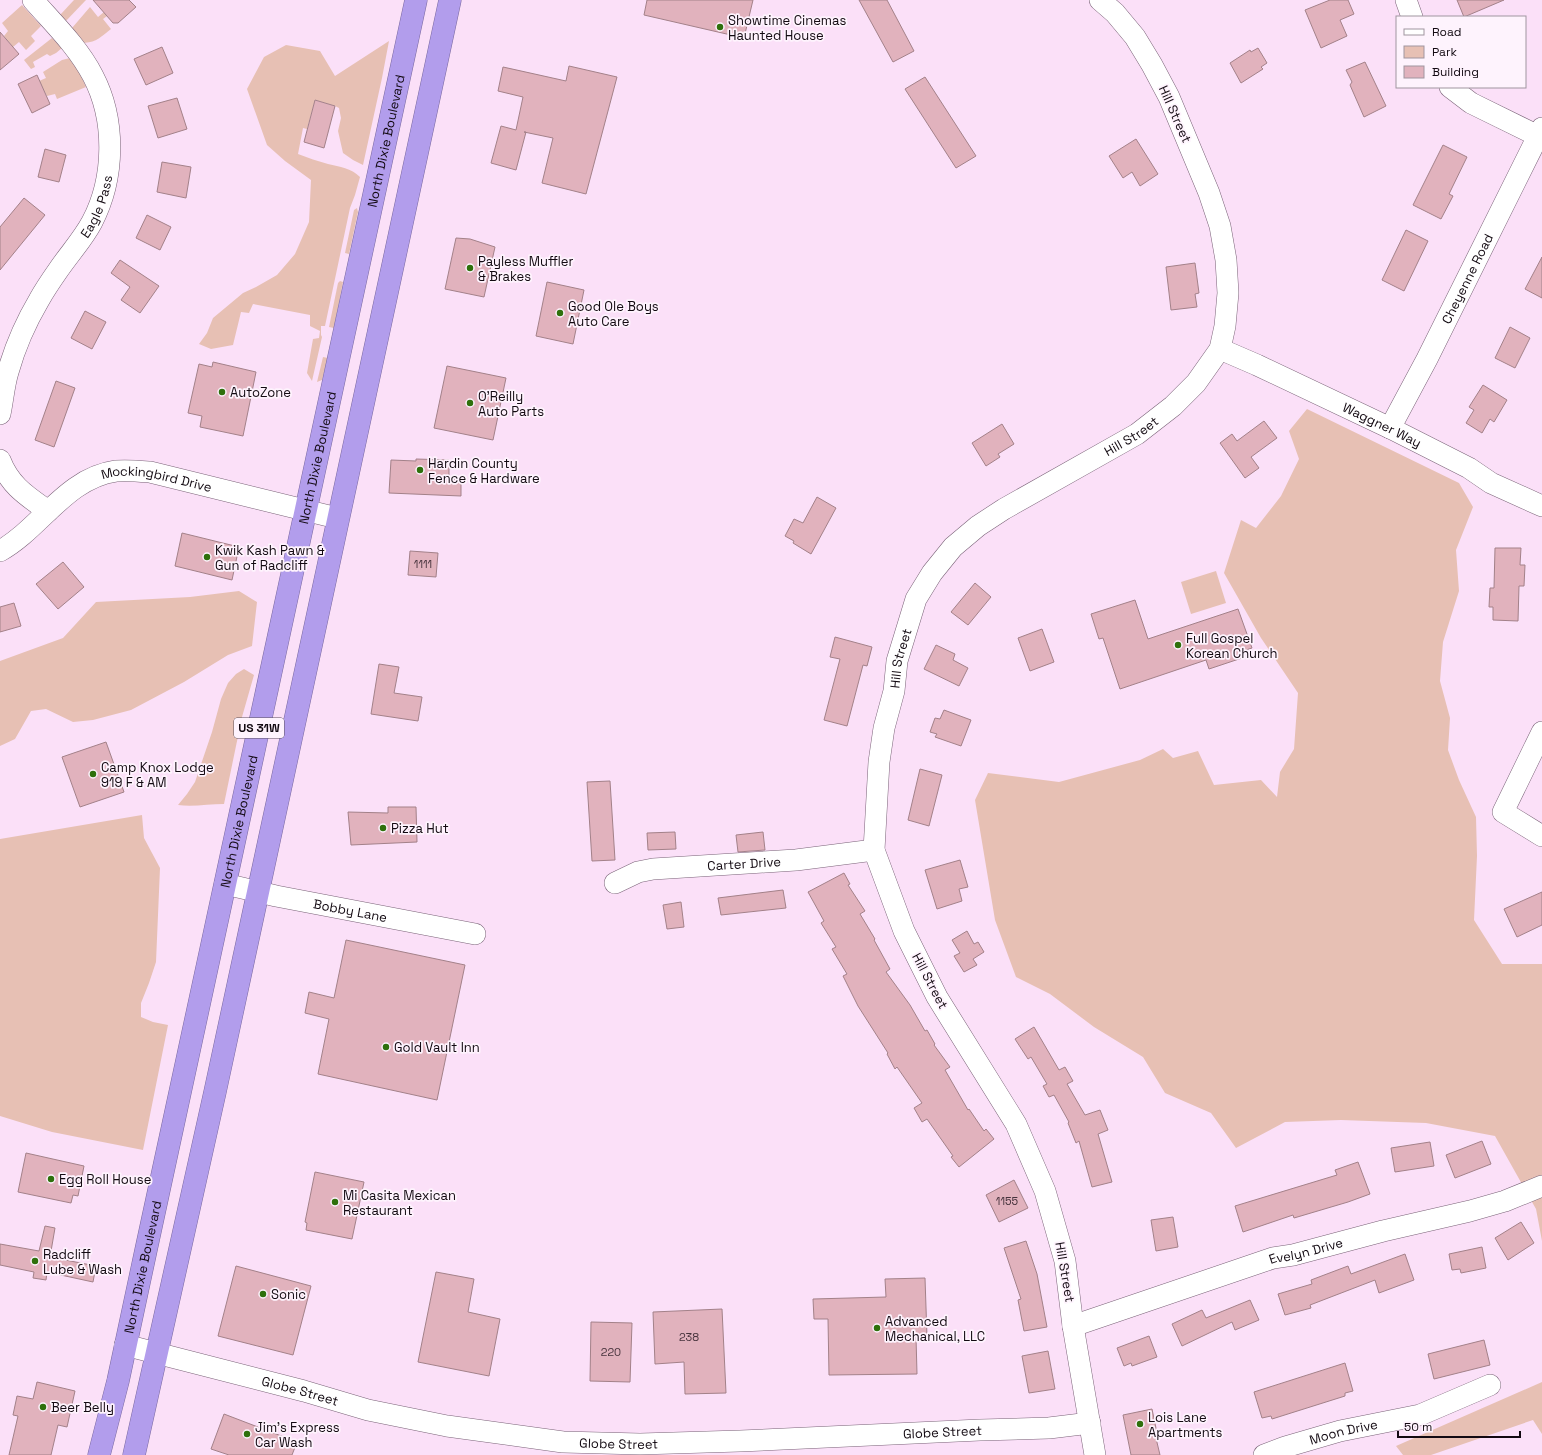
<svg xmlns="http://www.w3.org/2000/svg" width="1542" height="1455" viewBox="0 0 1542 1455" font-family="'Space Grotesk',sans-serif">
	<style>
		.green { fill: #e7c0b4 }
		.building { fill: #e1b2bd; stroke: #a38189 }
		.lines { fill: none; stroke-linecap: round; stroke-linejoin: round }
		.minor-casing { stroke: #7a6378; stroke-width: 22 }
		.highway-casing { stroke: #7a699f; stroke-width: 23 }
		.minor { stroke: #fff; stroke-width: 21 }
		.highway { stroke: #b29dec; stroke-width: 22 }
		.poi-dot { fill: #2e700c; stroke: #fef3fd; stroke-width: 1.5 }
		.labels { text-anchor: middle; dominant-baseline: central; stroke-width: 3.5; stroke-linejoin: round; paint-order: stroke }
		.number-label { font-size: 11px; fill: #46333c }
		.shield { fill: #fef3fd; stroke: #594f58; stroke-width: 1 }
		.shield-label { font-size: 12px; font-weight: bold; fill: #120911 }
		.poi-label { font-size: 13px; fill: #120911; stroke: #fef3fd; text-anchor: start }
		.street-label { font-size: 13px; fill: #120911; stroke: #fef3fd }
	</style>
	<rect width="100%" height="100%" fill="#fbe0f8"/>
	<g class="green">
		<polygon points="74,0 86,0 64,23 60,15"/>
		<polygon points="22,5 41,26 31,36 35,41 26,50 19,42 13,47 4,36 8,31 2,23"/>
		<path d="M90 7 98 17 104 12 107 16 103 19 111 29C101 37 93 45 80 42L71 31 72 28Z"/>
		<polygon points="52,38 62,48 56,53 50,56 47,54 33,62 35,67 31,69 24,60"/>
		<path d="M389 41 382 78 363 165 353 160 343 153 338 131 341 118 339 108 335 106 315 100 307 129 303 128 298 154C308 158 318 161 328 164 340 167 351 168 360 177L355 195 350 208 325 326H321V335L322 337 312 381 307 373 313 339 319 338 320 331 310 326V315L253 304 249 313 241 312 233 345 211 349 199 344 207 333 213 318 243 293 256 287 277 275 295 254 309 222 311 180 285 161 267 145 247 89 264 57 286 45 320 51 335 76Z"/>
		<path d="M70 58C77 66 82 77 86 87L57 99 55 94 47 96 39 81 46 78 43 72 62 60Z"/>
		<polygon points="357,208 358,212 349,254 345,253 354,210"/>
		<polygon points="340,281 343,282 334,328 329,327 338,283"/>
		<polygon points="323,357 328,358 322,380 317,382"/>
		<polygon points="1307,409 1459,483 1473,507 1456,550 1459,591 1443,642 1440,681 1450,718 1448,750 1459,780 1476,817 1477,856 1474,920 1502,964 1542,964 1542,1241 1536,1209 1495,1136 1426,1123 1341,1120 1285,1122 1236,1148 1211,1113 1165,1093 1143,1057 1094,1027 1050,994 1016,977 995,920 975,800 988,773 1059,782 1140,760 1163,749 1173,758 1198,751 1214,785 1261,780 1277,797 1280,772 1294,749 1298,693 1261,638 1224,573 1241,520 1256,528 1281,496 1299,459 1289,431"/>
		<polygon points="1216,571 1226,603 1191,614 1181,582"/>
		<polygon points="239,591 257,602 252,646 228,655 184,682 131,710 93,720 73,722 46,709 31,711 15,739 0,746 0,661 63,638 96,602 190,597"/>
		<path d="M244 669 254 675 242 717 224 804C209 804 193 807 178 805L187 794 195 782 212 732 221 699 228 683 236 674Z"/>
		<polygon points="142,815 144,838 160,868 156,962 149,983 141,1003 141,1017 153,1022 168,1025 143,1150 52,1132 0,1116 0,839"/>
		<polygon points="1542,1382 1542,1434 1533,1420 1431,1455 1403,1455 1396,1446"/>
	</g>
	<g class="building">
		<polygon points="93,0 129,0 136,7 118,23 113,23"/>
		<polygon points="647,0 753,0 744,38 644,15"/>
		<polygon points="859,0 887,0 914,51 893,62"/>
		<polygon points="1330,0 1348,0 1354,14 1340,20 1347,36 1321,48 1305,10"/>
		<polygon points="1457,0 1504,0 1464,17"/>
		<polygon points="0,32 19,54 0,70"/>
		<polygon points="162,47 173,73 146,85 134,59"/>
		<polygon points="1258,48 1267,63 1261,67 1263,69 1241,83 1230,63 1250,50 1251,52"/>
		<polygon points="1365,62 1386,106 1364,117 1350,85 1352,82 1346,70"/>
		<polygon points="569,66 617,77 586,194 542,183 553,138 524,132 526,132 516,170 491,163 501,126 516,130 523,97 498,91 503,67 566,81"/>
		<polygon points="37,75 50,104 32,113 18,84"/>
		<polygon points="925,77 976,156 956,168 905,89"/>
		<polygon points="177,98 187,129 158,138 148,106"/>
		<polygon points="315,100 335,106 324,148 304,142"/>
		<polygon points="1136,139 1158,174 1140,186 1132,172 1123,178 1109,156"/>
		<polygon points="1443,145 1467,157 1449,194 1453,196 1441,219 1413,205"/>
		<polygon points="45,149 66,155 59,182 38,177"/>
		<polygon points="162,162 191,167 186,198 157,192"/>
		<polygon points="24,198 45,215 0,270 0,227"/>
		<polygon points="147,215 171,227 160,250 136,238"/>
		<polygon points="1406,230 1428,241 1404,291 1382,280"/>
		<polygon points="456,238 470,239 495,247 484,297 445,289"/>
		<polygon points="1542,257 1542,298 1525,289"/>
		<polygon points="120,260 159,286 140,313 121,300 130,287 111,273"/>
		<polygon points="1195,263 1199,293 1195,294 1197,307 1171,310 1166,267"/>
		<polygon points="547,282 584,290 573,344 536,336"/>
		<polygon points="85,311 106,322 92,349 71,338"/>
		<polygon points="1510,327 1530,338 1515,368 1495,358"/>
		<polygon points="213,362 256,372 243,436 200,427 202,416 188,413 199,364 212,367"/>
		<polygon points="447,366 506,378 493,440 434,428"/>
		<polygon points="56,381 75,388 54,447 35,440"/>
		<polygon points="1483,385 1507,400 1494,422 1490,419 1482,433 1466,423 1474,410 1469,407"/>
		<polygon points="1264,421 1277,438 1251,457 1259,468 1245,478 1220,443 1232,434 1237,441"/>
		<polygon points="1002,424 1014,444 998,454 1000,457 986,466 972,443"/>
		<polygon points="416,459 449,460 449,479 461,479 461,496 389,493 391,460 416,461"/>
		<polygon points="817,497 836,508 811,554 793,543 794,541 785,536 794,519 803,523"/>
		<polygon points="182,533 239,547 232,580 175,566"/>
		<polygon points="1495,548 1521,548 1520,565 1525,565 1524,586 1519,586 1518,621 1493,620 1493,607 1489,607 1490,588 1494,588"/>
		<polygon points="410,551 438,553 436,577 408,575"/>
		<polygon points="63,562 84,587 58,609 36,584"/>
		<polygon points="975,583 991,597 968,625 951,612"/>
		<polygon points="1135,600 1148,639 1238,609 1252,648 1240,652 1242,658 1209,669 1206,660 1120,689 1103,638 1099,639 1091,614"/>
		<polygon points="14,603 21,626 0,632 0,607"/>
		<polygon points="1042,629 1054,662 1030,671 1018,638"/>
		<polygon points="835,637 872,647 867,666 863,665 847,726 824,720 840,659 830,657"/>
		<polygon points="936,645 955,654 953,660 968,668 959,686 924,669"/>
		<polygon points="379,664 399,667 394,693 422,697 418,721 371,714"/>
		<polygon points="944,710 971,720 961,746 935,737 937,734 930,732 935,718 940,719"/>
		<polygon points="106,742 124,792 80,807 62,757"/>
		<polygon points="920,769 942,775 929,826 908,820"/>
		<polygon points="610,781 615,860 592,861 587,782"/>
		<polygon points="388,807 416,807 417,842 351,845 348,812 388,813"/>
		<polygon points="675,832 676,849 648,850 647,833"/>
		<polygon points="763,832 765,850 738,852 736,835"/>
		<polygon points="960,860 968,887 959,889 962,901 937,909 925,870"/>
		<polygon points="844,873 850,884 848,885 865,911 860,914 875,939 874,940 890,969 886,972 910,1005 925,1031 927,1030 935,1044 934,1045 950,1067 945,1070 968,1110 969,1109 984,1131 986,1129 994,1139 959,1167 951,1157 953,1156 927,1119 922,1122 914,1108 922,1103 897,1067 895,1069 887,1054 888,1053 858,1006 843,976 847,974 832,949 836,947 821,923 824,921 808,892"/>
		<polygon points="783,890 786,908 721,915 718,898"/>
		<polygon points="1542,892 1542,925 1517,937 1504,909"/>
		<polygon points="681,902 684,927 667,929 663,905"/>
		<polygon points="967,931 974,944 978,942 984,952 973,959 977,965 964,972 954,956 960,953 952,940"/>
		<polygon points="346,940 465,965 437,1100 318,1074 329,1019 305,1013 309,992 334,998"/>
		<polygon points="1034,1027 1059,1070 1065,1067 1073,1081 1067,1084 1085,1115 1100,1110 1108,1130 1098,1134 1112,1182 1092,1187 1079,1141 1076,1143 1068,1123 1069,1122 1054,1095 1049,1097 1043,1086 1047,1084 1031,1057 1028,1059 1015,1039"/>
		<polygon points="1482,1141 1491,1164 1455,1178 1446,1155"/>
		<polygon points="1430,1142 1434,1166 1395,1172 1391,1148"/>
		<polygon points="26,1153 84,1166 78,1196 73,1195 71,1203 18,1192"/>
		<polygon points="1358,1162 1370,1194 1348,1202 1294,1218 1293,1215 1243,1232 1235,1206 1337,1175 1335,1170"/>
		<polygon points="315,1172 364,1182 352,1239 306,1230 307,1223 305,1222"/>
		<polygon points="1014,1180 1028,1208 999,1222 986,1195"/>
		<polygon points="1173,1217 1178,1247 1156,1251 1151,1220"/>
		<polygon points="1521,1222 1534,1243 1508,1260 1495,1238"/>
		<polygon points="45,1226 55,1228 50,1257 96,1266 93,1282 47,1272 46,1280 33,1278 34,1272 0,1265 0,1244 39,1251"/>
		<polygon points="1026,1241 1037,1274 1047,1327 1024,1331 1018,1300 1021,1299 1004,1248"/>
		<polygon points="1482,1247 1486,1268 1461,1273 1460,1269 1452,1270 1449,1254"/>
		<polygon points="1405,1254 1414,1280 1379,1293 1375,1280 1310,1305 1311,1308 1285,1315 1278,1294 1312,1284 1311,1280 1348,1266 1351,1274"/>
		<polygon points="236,1266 311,1286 293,1355 218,1336"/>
		<polygon points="436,1272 474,1279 468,1312 500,1319 489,1376 418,1362"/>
		<polygon points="925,1278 927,1337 916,1337 917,1374 829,1375 828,1319 814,1319 813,1299 886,1297 885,1279"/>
		<polygon points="1250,1300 1259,1320 1235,1330 1232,1322 1182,1346 1172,1324 1202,1310 1206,1318"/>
		<polygon points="722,1309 726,1393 685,1394 684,1362 655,1364 653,1312"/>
		<polygon points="591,1322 632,1323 630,1382 590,1381"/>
		<polygon points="1149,1336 1157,1357 1132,1366 1131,1363 1124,1366 1117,1348"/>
		<polygon points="1484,1340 1490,1365 1434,1379 1428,1354"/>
		<polygon points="1048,1351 1055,1389 1029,1393 1022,1356"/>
		<polygon points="1345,1363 1353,1391 1345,1393 1345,1396 1272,1419 1271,1416 1262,1418 1254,1392"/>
		<polygon points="37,1382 75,1391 67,1427 58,1425 51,1455 9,1455 18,1416 13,1415 17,1396 33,1399"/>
		<polygon points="1152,1409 1157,1433 1155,1434 1160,1455 1131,1455 1123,1415"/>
		<polygon points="224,1414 297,1442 292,1455 229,1455 211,1449"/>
	</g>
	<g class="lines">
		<defs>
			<g id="minor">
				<polyline points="1406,0 1412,17"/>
				<polyline points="1450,87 1471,103 1538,136"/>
				<path id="s1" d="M1220 349 1257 365 1390 428 1469 468 1491 483 1542 506"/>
				<path id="s2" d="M0 414C3 400 4 385 8 372 15 347 26 322 39 300 45 289 52 279 59 269 70 253 83 239 92 222 115 178 116 120 93 76 78 47 54 24 33 0"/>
				<path id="s3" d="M1390 428 1427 359 1542 128"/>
				<path d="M0 460C10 486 27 496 48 511"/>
				<path id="s4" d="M0 551C41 528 66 478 116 471 127 470 138 471 150 472L337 518"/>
				<polyline points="1542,732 1503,812 1542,836"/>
				<path id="s5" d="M615 883 638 872 653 869 796 860 874 850"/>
				<path id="s6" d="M225 884 276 896 475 934"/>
				<path id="s7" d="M1073 1326 1273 1258 1293 1255 1383 1231 1470 1211 1505 1201 1542 1186"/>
				<path id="s8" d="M125 1345 304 1391 368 1410 447 1426 563 1442 640 1444 740 1441 980 1430 1049 1428 1090 1423"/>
				<path id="s9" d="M1095 1455 1073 1326 1065 1261 1045 1191 1016 1124 937 997 904 931 874 850 879 762 884 728 894 691 897 661 916 599 932 573 953 547 978 526 1004 509 1137 434 1173 406 1196 383 1220 349 1225 326 1228 293 1226 260 1220 226 1209 193 1169 97 1152 65 1135 37 1115 13 1100 0"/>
				<path id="s10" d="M1264 1455 1285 1447 1340 1431 1420 1415 1490 1385"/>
			</g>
			<g id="highway">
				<path id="s11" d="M99 1455 118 1381 146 1250 416 0"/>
				<polyline points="134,1455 215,1092 450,0"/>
			</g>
		</defs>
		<use href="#minor" class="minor-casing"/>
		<use href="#highway" class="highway-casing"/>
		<use href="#minor" class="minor"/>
		<use href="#highway" class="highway"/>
	</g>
	<g class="poi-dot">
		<circle cx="720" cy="27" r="4"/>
		<circle cx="470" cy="268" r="4"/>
		<circle cx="560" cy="313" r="4"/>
		<circle cx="222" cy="392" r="4"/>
		<circle cx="470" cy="403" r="4"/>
		<circle cx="420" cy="470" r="4"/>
		<circle cx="207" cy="557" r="4"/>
		<circle cx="1178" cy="645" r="4"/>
		<circle cx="93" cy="774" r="4"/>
		<circle cx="383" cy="828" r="4"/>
		<circle cx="386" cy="1047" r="4"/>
		<circle cx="51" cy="1179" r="4"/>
		<circle cx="335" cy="1202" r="4"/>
		<circle cx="35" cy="1261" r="4"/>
		<circle cx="263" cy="1294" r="4"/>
		<circle cx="877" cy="1328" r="4"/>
		<circle cx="43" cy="1407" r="4"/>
		<circle cx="1140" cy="1424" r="4"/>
		<circle cx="247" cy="1434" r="4"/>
	</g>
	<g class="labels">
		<g class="number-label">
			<text x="423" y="564">1111</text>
			<text x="1007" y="1201">1155</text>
			<text x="689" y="1337">238</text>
			<text x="611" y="1352">220</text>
		</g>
		<rect class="shield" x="234" y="718" width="50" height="20" rx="3"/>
		<g class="shield-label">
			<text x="259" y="728">US 31W</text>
		</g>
		<g class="poi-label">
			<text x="728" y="20">Showtime Cinemas<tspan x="728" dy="15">Haunted House</tspan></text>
			<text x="478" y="261">Payless Muffler<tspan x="478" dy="15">&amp; Brakes</tspan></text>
			<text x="568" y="306">Good Ole Boys<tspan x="568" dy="15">Auto Care</tspan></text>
			<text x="230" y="392">AutoZone</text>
			<text x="478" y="396">O'Reilly<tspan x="478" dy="15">Auto Parts</tspan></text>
			<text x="428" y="463">Hardin County<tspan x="428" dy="15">Fence &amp; Hardware</tspan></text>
			<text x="215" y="550">Kwik Kash Pawn &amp;<tspan x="215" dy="15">Gun of Radcliff</tspan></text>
			<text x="1186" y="638">Full Gospel<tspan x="1186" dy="15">Korean Church</tspan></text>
			<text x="101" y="767">Camp Knox Lodge<tspan x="101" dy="15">919 F &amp; AM</tspan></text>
			<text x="391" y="828">Pizza Hut</text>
			<text x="394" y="1047">Gold Vault Inn</text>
			<text x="59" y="1179">Egg Roll House</text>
			<text x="343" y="1195">Mi Casita Mexican<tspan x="343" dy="15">Restaurant</tspan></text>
			<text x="43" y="1254">Radcliff<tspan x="43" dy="15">Lube &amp; Wash</tspan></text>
			<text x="271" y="1294">Sonic</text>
			<text x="885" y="1321">Advanced<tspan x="885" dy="15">Mechanical, LLC</tspan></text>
			<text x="51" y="1407">Beer Belly</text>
			<text x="1148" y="1417">Lois Lane<tspan x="1148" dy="15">Apartments</tspan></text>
			<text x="255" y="1427">Jim's Express<tspan x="255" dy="15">Car Wash</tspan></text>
		</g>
		<g class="street-label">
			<text transform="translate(1175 114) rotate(66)">Hill Street</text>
			<text stroke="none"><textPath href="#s11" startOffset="1345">North Dixie Boulevard</textPath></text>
			<text stroke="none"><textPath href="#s2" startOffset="232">Eagle Pass</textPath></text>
			<text stroke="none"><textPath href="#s3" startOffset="168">Cheyenne Road</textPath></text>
			<text stroke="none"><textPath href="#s1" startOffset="179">Waggner Way</textPath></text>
			<text stroke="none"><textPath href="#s9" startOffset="1182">Hill Street</textPath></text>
			<text stroke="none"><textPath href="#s11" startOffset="1021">North Dixie Boulevard</textPath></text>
			<text stroke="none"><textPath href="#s4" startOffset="184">Mockingbird Drive</textPath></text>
			<text stroke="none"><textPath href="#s9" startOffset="846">Hill Street</textPath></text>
			<text stroke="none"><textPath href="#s11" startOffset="649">North Dixie Boulevard</textPath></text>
			<text stroke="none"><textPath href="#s5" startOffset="132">Carter Drive</textPath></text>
			<text stroke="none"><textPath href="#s6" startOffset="128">Bobby Lane</textPath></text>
			<text transform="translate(930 981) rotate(62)">Hill Street</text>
			<text stroke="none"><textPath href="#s7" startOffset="245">Evelyn Drive</textPath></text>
			<text stroke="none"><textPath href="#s11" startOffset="193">North Dixie Boulevard</textPath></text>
			<text transform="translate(1065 1272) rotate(80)">Hill Street</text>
			<text stroke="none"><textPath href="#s8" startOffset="181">Globe Street</textPath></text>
			<text stroke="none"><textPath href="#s8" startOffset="829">Globe Street</textPath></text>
			<text stroke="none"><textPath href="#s10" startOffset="83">Moon Drive</textPath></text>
			<text stroke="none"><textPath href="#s8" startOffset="505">Globe Street</textPath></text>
		</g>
	</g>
	<rect x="1396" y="16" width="130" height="72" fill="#fef3fd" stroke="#a0959f"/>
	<rect x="1404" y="29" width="20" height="6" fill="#ffffff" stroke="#a0959f"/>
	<text x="1432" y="36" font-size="12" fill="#120911">Road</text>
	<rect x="1404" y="46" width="20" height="12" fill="#e7c0b4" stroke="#a0959f"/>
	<text x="1432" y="56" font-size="12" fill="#120911">Park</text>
	<rect x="1404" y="66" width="20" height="12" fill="#e1b2bd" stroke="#a0959f"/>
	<text x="1432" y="76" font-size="12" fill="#120911">Building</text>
	<path d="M1398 1431v6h122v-6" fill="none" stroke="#120911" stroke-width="2"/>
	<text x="1404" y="1431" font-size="12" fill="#120911" stroke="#fef3fd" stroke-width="3" paint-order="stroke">50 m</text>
</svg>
